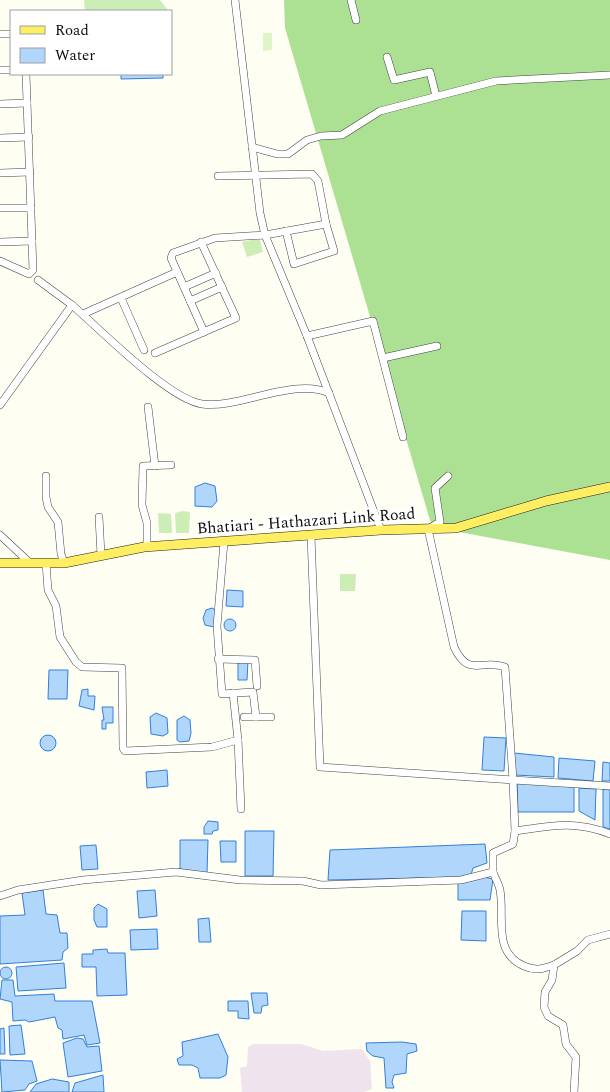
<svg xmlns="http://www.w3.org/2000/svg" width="610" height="1092" viewBox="0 0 610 1092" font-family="Spectral,serif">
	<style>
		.industrial { fill: #efe3ee }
		.green { fill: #cceeb6 }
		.forest { fill: #ace194 }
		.pitch { fill: #e0f4c9 }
		.water { fill: #b0d6fc; stroke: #3080db }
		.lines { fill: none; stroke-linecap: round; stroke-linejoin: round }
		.minor-casing { stroke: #424242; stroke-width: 8 }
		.major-casing { stroke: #202020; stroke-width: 10 }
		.minor { stroke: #fff; stroke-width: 7 }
		.major { stroke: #ffed62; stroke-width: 9 }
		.labels { text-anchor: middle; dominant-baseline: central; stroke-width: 5; stroke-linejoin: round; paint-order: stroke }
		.street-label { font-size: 16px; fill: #0f0f0f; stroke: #fff }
	</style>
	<rect width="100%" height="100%" fill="#fffef2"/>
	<polygon class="industrial" points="253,1044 301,1044 323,1051 362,1049 370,1061 372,1089 364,1092 242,1092 240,1068 247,1066 248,1047"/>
	<g class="green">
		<polygon points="84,0 160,0 167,9 166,11 85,11"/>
		<polygon points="251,240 260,240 263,252 247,257 242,242"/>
		<polygon points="182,511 190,512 189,533 176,533 175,513"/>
		<polygon points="158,513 171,514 172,533 159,533"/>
		<polygon points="340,574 356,574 355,591 340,591"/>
	</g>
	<polygon class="forest" points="284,0 610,0 610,560 432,527 285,28"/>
	<polygon class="pitch" points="263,33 272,33 272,50 263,51"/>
	<g class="water">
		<polygon points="121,74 163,74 163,78 121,79"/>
		<polygon points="205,483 215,486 217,501 212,507 195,506 195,487"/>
		<polygon points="227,590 243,591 243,607 226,606"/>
		<polygon points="212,608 216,610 214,627 205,625 203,618 206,610"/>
		<circle cx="230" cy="625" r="6"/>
		<polygon points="238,660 248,660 247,680 238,680"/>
		<polygon points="49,670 68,670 67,699 48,699"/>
		<polygon points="88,689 88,696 95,696 94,710 79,706 82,690"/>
		<polygon points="102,707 113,707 113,723 106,723 106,729 102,729 102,720 104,720"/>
		<polygon points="156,713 167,718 168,733 163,736 151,734 150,717"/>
		<polygon points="184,716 190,720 191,733 189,741 180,742 177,740 177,720"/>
		<circle cx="48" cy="743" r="8"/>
		<polygon points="484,737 506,738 504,771 482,770"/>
		<polygon points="514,753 554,757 554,777 515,775"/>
		<polygon points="559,758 595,761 593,781 558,778"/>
		<polygon points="603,762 610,763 610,781 602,781"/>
		<polygon points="167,770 168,786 147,788 146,772"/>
		<polygon points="517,782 574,787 574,812 518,812"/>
		<polygon points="579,788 596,789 595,820 579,811"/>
		<polygon points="603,789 610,790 610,829 603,827"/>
		<polygon points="208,821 218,822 218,830 213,831 212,834 204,834 204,827"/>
		<polygon points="245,831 274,831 273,876 245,876"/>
		<polygon points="180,840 208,840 207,874 180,869"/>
		<polygon points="220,841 236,841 236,862 221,862"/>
		<polygon points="485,844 487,863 473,868 471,875 463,877 328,880 330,850"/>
		<polygon points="96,845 98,869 82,870 80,846"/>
		<polygon points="484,877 493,879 490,900 458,900 458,883"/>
		<polygon points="43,890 46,914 57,915 60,933 67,933 68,948 63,952 62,960 0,964 0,916 25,915 22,893"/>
		<polygon points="155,890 157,916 139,918 137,891"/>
		<polygon points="98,904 107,909 107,927 97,927 94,920 94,908"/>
		<polygon points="462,911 486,911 486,941 461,940"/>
		<polygon points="209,918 211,942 199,942 198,919"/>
		<polygon points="157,929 158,949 131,950 130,930"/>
		<polygon points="107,949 108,953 125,953 127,995 97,996 96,967 82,967 82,954 93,954 93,950"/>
		<polygon points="64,963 66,988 18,991 16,967"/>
		<circle cx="6" cy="973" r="6"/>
		<polygon points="2,980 13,980 15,996 54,994 55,1001 92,1001 100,1043 87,1045 84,1035 63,1039 62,1030 58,1028 55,1017 29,1022 25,1020 13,1021 12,1002 0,999"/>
		<polygon points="251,993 267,993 268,1005 262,1006 261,1013 254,1013"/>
		<polygon points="228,1001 248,1001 249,1019 238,1018 238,1011 228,1011"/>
		<polygon points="21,1025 25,1054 10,1055 9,1026"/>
		<polygon points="4,1028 5,1054 0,1054 0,1029"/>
		<polygon points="218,1034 228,1057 226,1075 220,1078 200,1078 198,1068 192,1065 179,1065 177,1059 183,1056 182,1042"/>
		<polygon points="77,1038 83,1039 87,1047 99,1046 102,1071 68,1077 63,1043"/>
		<polygon points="402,1042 416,1044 417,1051 407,1054 406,1073 394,1075 392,1082 394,1088 386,1088 384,1058 373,1056 367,1051 366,1043"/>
		<polygon points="0,1060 32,1061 37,1081 29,1084 25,1090 2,1092"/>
		<polygon points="103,1075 104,1092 72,1092 75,1083"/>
		<polygon points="52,1079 69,1082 69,1092 30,1092 36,1084"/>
	</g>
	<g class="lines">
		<defs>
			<g id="minor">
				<polyline points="235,0 260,213 265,235 307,336 381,530"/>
				<polyline points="351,0 356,20"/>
				<polyline points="0,34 11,34"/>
				<polyline points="387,57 394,80 430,72 436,96"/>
				<polyline points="0,70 11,70"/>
				<polyline points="0,104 27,103"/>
				<polyline points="0,138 29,137"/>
				<polyline points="252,147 277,154 288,154 307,140 321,136 342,135 380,111 496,81 610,75"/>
				<polyline points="0,173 30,172"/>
				<polyline points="0,208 31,208"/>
				<polyline points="286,231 294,264 334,251 326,224"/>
				<polyline points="0,242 32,241"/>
				<polyline points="0,261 29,274 33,270 26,74"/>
				<polyline points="184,287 216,273"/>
				<polyline points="121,298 144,350"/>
				<polyline points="190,301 222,287"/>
				<path d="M72 305C100 329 168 399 202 404 239 409 294 377 329 393"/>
				<polyline points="83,314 177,272"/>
				<polyline points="204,332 171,258 173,253 215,238 265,235 326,224 318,181 312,174 218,176"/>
				<polyline points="307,336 373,321 403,437"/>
				<polyline points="155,353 236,318 201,242"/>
				<polyline points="383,358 437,346"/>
				<polyline points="0,405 72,305 38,280"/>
				<polyline points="148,407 155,466"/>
				<polyline points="46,476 46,497 48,507 58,522 61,554 64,563"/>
				<path d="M448 476 435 488 440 522 428 529 454 647C469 679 482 658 505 667L513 780 610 786"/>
				<polyline points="99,517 101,555"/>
				<polyline points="0,535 30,563"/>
				<polyline points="311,536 320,767 513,780 515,831"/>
				<polyline points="224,542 217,626 222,694 253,692 256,717 271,717"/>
				<polyline points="147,546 147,523 142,505 143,466 171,465"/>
				<polyline points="46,563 48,590 56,606 60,637 76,662 82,667 122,668 123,748 125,751 212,747 238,740 233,693"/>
				<polyline points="218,659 255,660 257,686"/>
				<polyline points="244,717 256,717"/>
				<polyline points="238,740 241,809"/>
				<path d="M493 872V853L513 844 515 831C551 826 574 820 610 834"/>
				<path d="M0 896 18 890 83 880 176 872 240 880 303 881 321 885 461 880 493 872C495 878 499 884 500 890 505 917 492 952 524 966 535 971 543 969 554 965L552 980 545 992 544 1007 548 1016 563 1025 566 1044 576 1057 574 1092"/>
				<polyline points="554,965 577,951 588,940 610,934"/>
			</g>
			<polyline id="major" points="0,563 64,563 144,547 381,530 456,528 546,501 610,487"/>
		</defs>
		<use href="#minor" class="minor-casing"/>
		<use href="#major" class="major-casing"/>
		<use href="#minor" class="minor"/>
		<use href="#major" class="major"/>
	</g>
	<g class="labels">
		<g class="street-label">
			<text transform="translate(306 521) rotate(-4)">Bhatiari - Hathazari Link Road</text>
		</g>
	</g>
	<rect x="10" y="10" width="162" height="65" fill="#ffffff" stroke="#9f9f9f"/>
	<rect x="20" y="26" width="25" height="8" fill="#ffed62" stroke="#9f9f9f"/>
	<text x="55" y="35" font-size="15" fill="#0f0f0f">Road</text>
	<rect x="20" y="48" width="25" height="15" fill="#b0d6fc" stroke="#9f9f9f"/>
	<text x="55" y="60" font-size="15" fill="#0f0f0f">Water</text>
</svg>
